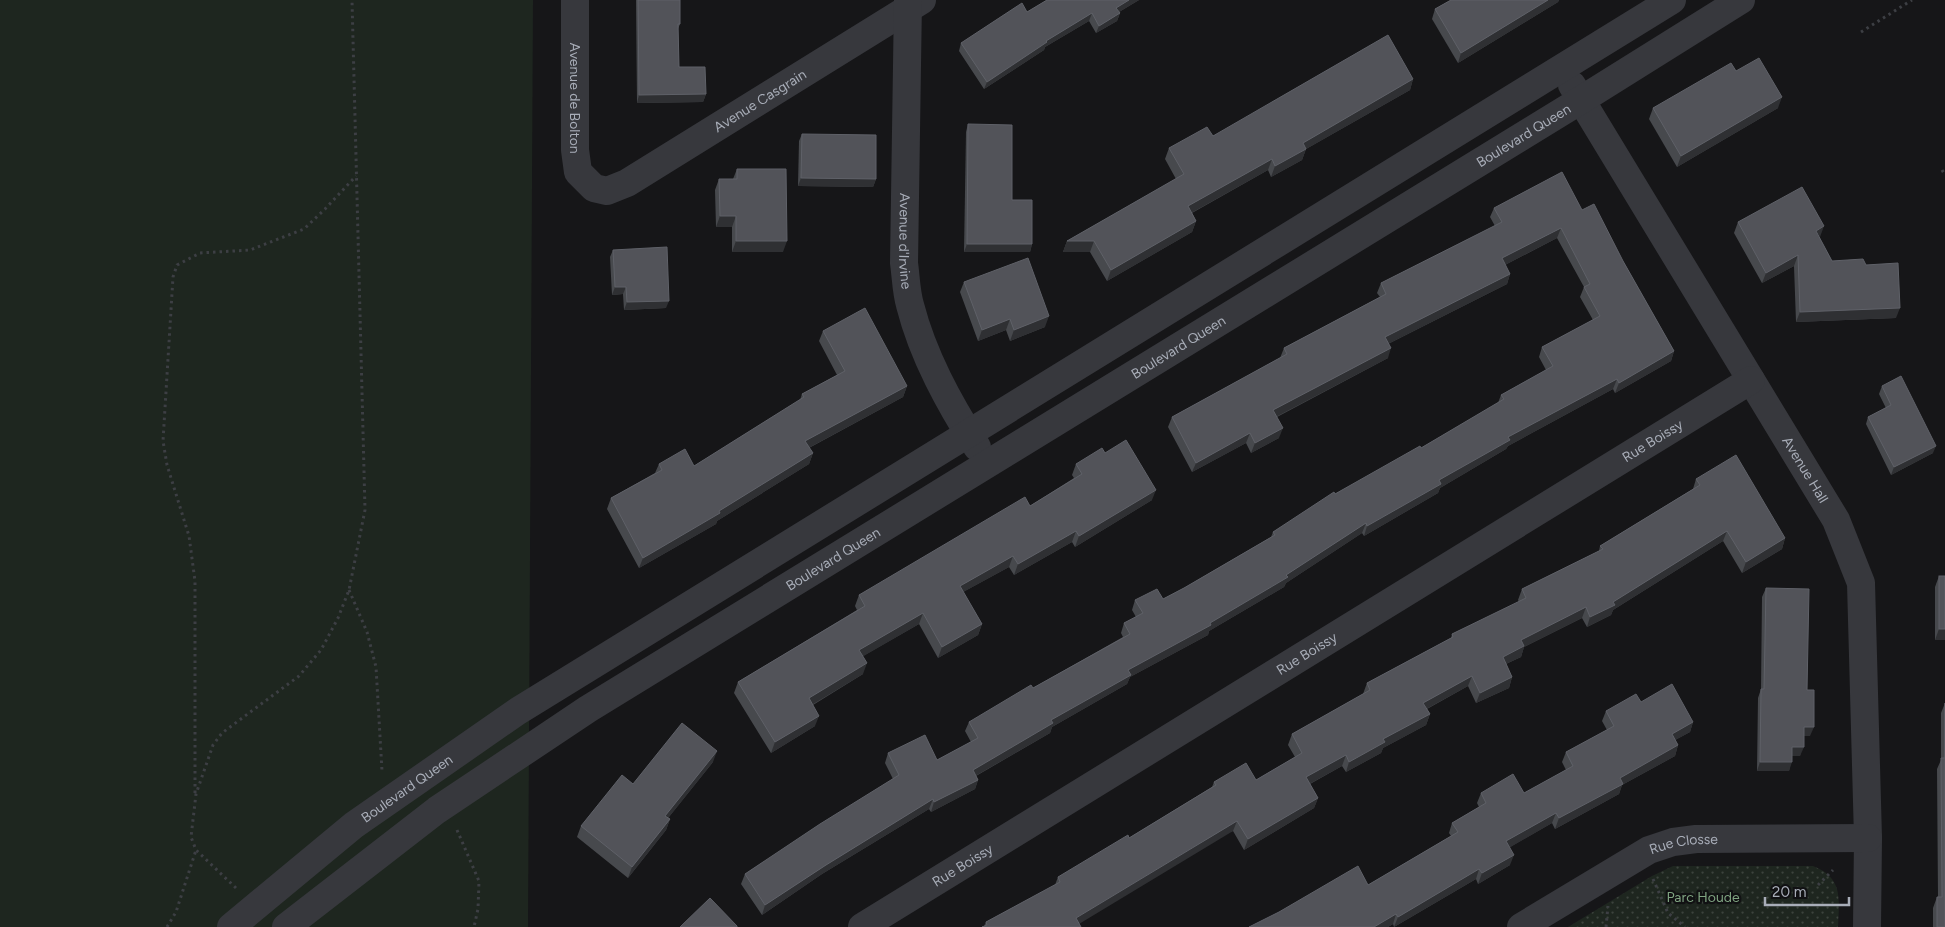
<svg xmlns="http://www.w3.org/2000/svg" width="1945" height="927" viewBox="0 0 1945 927" font-family="Figtree,sans-serif">
	<style>
		.grass { fill: #1e261f }
		.park { fill: url(#park-dots) }
		.lines { fill: none; stroke-linecap: round; stroke-linejoin: round }
		.path { stroke: #3d3f44; stroke-width: 3; stroke-dasharray: 2.5 4; stroke-linecap: butt }
		.minor { stroke: #37383d; stroke-width: 28 }
		.wall { fill: #47494d }
		.shaded-wall { fill: #2f3033 }
		.building { fill: #525359; stroke: #5f6168 }
		.labels { text-anchor: middle; dominant-baseline: central; stroke-width: 4.5; stroke-linejoin: round; paint-order: stroke }
		.street-label { font-size: 14px; fill: #a8adb8; stroke: #111113 }
		.park-label { font-size: 14px; fill: #7fa381; stroke: #111113 }
	</style>
	<defs>
		<pattern id="park-dots" width="8" height="8" patternUnits="userSpaceOnUse" patternTransform="scale(1.25)"><rect width="8" height="8" fill="#1e261f"/><path d="M2 2h.1M6 6h.1" fill="none" stroke="#3c433d" stroke-width="1.8" stroke-linecap="round"/></pattern>
	</defs>
	<rect width="100%" height="100%" fill="#161618"/>
	<polygon class="grass" points="0,0 533,0 528,927 0,927"/>
	<path class="park" d="M1673 866H1813C1844 878 1839 900 1838 927H1568L1652 876Z"/>
	<g class="lines">
		<g class="path">
			<polyline points="1861,32 1912,0"/>
			<polyline points="1942,170 1945,175"/>
			<polyline points="349,590 367,632 376,667 382,771"/>
			<polyline points="195,793 195,581 189,536 167,465 163,441 173,277 177,265 200,253 250,250 304,229 325,209 356,176"/>
			<polyline points="457,830 479,881 478,909 474,927"/>
			<polyline points="1653,879 1668,913 1685,927"/>
			<polyline points="1818,885 1833,870"/>
			<polyline points="236,888 196,850 191,837 196,794 213,745 222,733 299,676 321,650 338,618 349,590 365,510 352,0"/>
			<polyline points="167,927 176,912 196,850"/>
			<polyline points="1606,927 1608,906"/>
		</g>
		<g class="minor">
			<path id="s1" d="M575 0V150L578 172 594 188 607 191 627 183 922 0"/>
			<path id="s2" d="M908 0 904 263C906 277 906 291 910 305 923 356 949 403 977 447"/>
			<path id="s3" d="M1572 85 1836 520 1861 583 1868 838 1867 927"/>
			<path id="s4" d="M231 927 354 825 518 711 1672 0"/>
			<path id="s5" d="M286 927 437 810 588 709 1581 100 1741 0"/>
			<path id="s6" d="M862 927 1751 380"/>
			<path id="s7" d="M1521 927 1649 850 1673 842 1696 839 1868 838"/>
		</g>
	</g>
	<g class="wall">
		<polygon points="636,0 680,0 680,24 678,29 679,67 706,94 703,102 637,103"/>
		<polygon points="1047,0 1139,0 1119,12 1120,13 1117,21 1096,33 1089,21 1045,47 1044,50 984,89 959,51 961,43 1027,12"/>
		<polygon points="1451,0 1559,0 1558,2 1458,63 1432,19 1435,9"/>
		<polygon points="1736,71 1778,108 1677,167 1649,119 1653,108"/>
		<polygon points="1413,79 1410,90 1306,149 1302,160 1271,177 1268,170 1192,213 1196,221 1192,232 1107,281 1090,252 1063,252 1067,241 1176,179 1165,159 1169,148"/>
		<polygon points="968,124 1012,200 1032,244 1030,252 964,252 966,132"/>
		<polygon points="802,134 876,179 873,187 798,186 799,141"/>
		<polygon points="737,169 783,252 732,252 732,227 716,227 715,190 719,179 733,179"/>
		<polygon points="1494,208 1582,210 1623,261 1674,351 1671,361 1615,393 1613,389 1508,446 1506,449 1440,488 1438,493 1364,536 1362,533 1286,583 1284,587 1209,631 1208,635 1130,677 1127,684 1052,727 1050,733 976,776 978,780 975,789 931,812 929,809 822,874 762,915 741,884 745,874 893,779 885,763 888,753 937,760 971,742 965,731 969,722 1033,688 1123,637 1121,633 1124,623 1136,617 1132,610 1135,600 1163,599 1184,588 1271,537 1273,532 1335,494 1421,448 1498,403 1501,395 1546,370 1539,357 1542,347 1593,320 1580,297 1584,287 1557,238 1505,265 1510,274 1507,284 1388,344 1388,358 1277,417 1279,438 1251,453 1246,443 1192,472 1168,427 1172,417 1280,358 1284,348 1380,297 1377,293 1381,283 1495,226 1490,217"/>
		<polygon points="1738,222 1819,237 1832,261 1896,318 1796,322 1794,266 1762,283 1734,233"/>
		<polygon points="613,250 666,308 624,310 623,294 612,295 610,257"/>
		<polygon points="964,282 1045,327 1010,341 1006,330 978,341 960,292"/>
		<polygon points="823,331 907,386 903,397 809,448 813,453 809,464 717,521 716,524 639,568 607,509 611,498 655,473 659,464 694,466 800,400 802,394 837,375 819,341"/>
		<polygon points="1882,386 1933,453 1891,475 1866,424 1868,417 1886,408 1879,394"/>
		<polygon points="1105,453 1152,500 1075,547 1072,542 1014,575 1009,567 963,592 982,624 978,635 938,658 919,624 863,656 863,674 813,705 815,726 771,753 734,693 738,682 857,610 855,606 859,595 1030,506 1074,478 1072,475 1076,464"/>
		<polygon points="1696,479 1785,538 1782,549 1742,573 1723,541 1613,610 1611,615 1587,627 1582,618 1524,647 1521,657 1506,664 1512,677 1509,688 1476,703 1468,686 1427,709 1430,714 1426,725 1383,748 1381,753 1346,772 1342,766 1310,784 1318,798 1314,808 1244,850 1233,831 984,926 986,922 1055,885 1058,877 1129,838 1212,787 1214,782 1256,780 1295,757 1288,745 1292,734 1363,694 1367,683 1451,638 1452,634 1519,602 1518,600 1522,589 1599,551 1600,546 1693,489"/>
		<polygon points="1939,576 1945,576 1945,640 1935,640 1935,587"/>
		<polygon points="1766,588 1807,690 1810,736 1804,736 1800,756 1792,756 1789,771 1757,771 1758,698 1761,689 1762,597"/>
		<polygon points="1641,702 1693,722 1690,732 1675,740 1678,745 1675,756 1622,785 1619,794 1555,829 1552,823 1510,847 1510,865 1478,884 1476,879 1394,927 1393,924 1388,927 1249,927 1368,885 1451,836 1449,833 1452,823 1479,807 1477,803 1481,793 1524,793 1566,770 1562,762 1566,752 1607,730 1602,721 1606,711"/>
		<polygon points="1945,703 1945,927 1933,927 1933,908 1937,897 1938,897 1937,769 1941,760 1941,713"/>
		<polygon points="713,762 668,818 670,819 666,830 628,878 577,837 581,826 633,784"/>
	</g>
	<g class="shaded-wall">
		<polygon points="1129,0 1139,0 1114,15 1116,8"/>
		<polygon points="1548,0 1559,0 1558,2 1458,63 1461,53"/>
		<polygon points="1092,13 1089,21 1045,47 1044,50 984,89 987,82 1046,41"/>
		<polygon points="1120,13 1117,21 1096,33 1099,26"/>
		<polygon points="1413,79 1410,90 1306,149 1302,160 1271,177 1275,166 1303,143"/>
		<polygon points="706,94 703,102 637,103 639,95"/>
		<polygon points="1782,97 1778,108 1677,167 1681,156"/>
		<polygon points="1272,159 1268,170 1184,217 1188,206"/>
		<polygon points="801,178 876,179 873,187 798,186"/>
		<polygon points="720,216 736,216 732,227 716,227"/>
		<polygon points="1196,221 1192,232 1107,281 1111,270"/>
		<polygon points="1824,226 1820,237 1816,231"/>
		<polygon points="1561,228 1557,238 1499,268 1502,258"/>
		<polygon points="736,241 787,241 783,252 732,252"/>
		<polygon points="1067,241 1094,241 1090,252 1063,252"/>
		<polygon points="967,244 1032,244 1030,252 964,252"/>
		<polygon points="1798,255 1794,266 1762,283 1766,273"/>
		<polygon points="1510,274 1507,284 1382,347 1385,337"/>
		<polygon points="615,287 626,287 623,294 612,295"/>
		<polygon points="669,301 666,308 624,310 627,302"/>
		<polygon points="1900,308 1896,318 1796,322 1800,312"/>
		<polygon points="1049,316 1045,327 1010,341 1014,330"/>
		<polygon points="1010,319 1006,330 978,341 982,330"/>
		<polygon points="1391,348 1388,358 1270,420 1273,410"/>
		<polygon points="1674,351 1671,361 1615,393 1619,383"/>
		<polygon points="1617,379 1613,389 1508,446 1506,449 1440,488 1438,493 1364,536 1367,526 1508,437"/>
		<polygon points="907,386 903,397 801,452 805,441"/>
		<polygon points="1283,428 1279,438 1251,453 1255,443"/>
		<polygon points="1250,433 1246,443 1192,472 1196,463"/>
		<polygon points="1936,446 1933,453 1891,475 1894,467"/>
		<polygon points="813,453 809,464 717,521 716,524 639,568 643,558"/>
		<polygon points="1156,490 1152,500 1075,547 1079,536"/>
		<polygon points="1366,523 1362,533 1286,583 1284,587 1209,631 1208,635 1130,677 1127,684 1052,727 1050,733 970,779 973,770 1128,670 1210,623 1286,575"/>
		<polygon points="1076,531 1072,542 1014,575 1018,564"/>
		<polygon points="1727,531 1723,541 1613,610 1611,615 1587,627 1590,617 1613,602"/>
		<polygon points="1785,538 1782,549 1742,573 1746,562"/>
		<polygon points="1013,556 1009,567 956,596 960,586"/>
		<polygon points="1586,607 1582,618 1524,647 1521,657 1499,667 1503,657 1521,640"/>
		<polygon points="923,613 919,624 855,661 859,650"/>
		<polygon points="982,624 978,635 938,658 942,647"/>
		<polygon points="1939,629 1945,629 1945,640 1935,640"/>
		<polygon points="867,663 863,674 805,709 809,698"/>
		<polygon points="1472,676 1468,686 1419,713 1423,703"/>
		<polygon points="1512,677 1509,688 1476,703 1480,693"/>
		<polygon points="1430,714 1426,725 1383,748 1381,753 1346,772 1349,762 1383,739"/>
		<polygon points="819,716 815,726 771,753 775,742"/>
		<polygon points="1693,722 1690,732 1668,744 1672,734"/>
		<polygon points="1804,727 1814,727 1810,736 1800,736"/>
		<polygon points="1678,745 1675,756 1622,785 1619,794 1555,829 1559,818 1620,778"/>
		<polygon points="1792,747 1804,747 1800,756 1789,756"/>
		<polygon points="717,751 713,762 661,827 665,816"/>
		<polygon points="1346,755 1342,766 1302,788 1306,777"/>
		<polygon points="1760,762 1792,762 1789,771 1757,771"/>
		<polygon points="978,780 975,789 931,812 934,802"/>
		<polygon points="1318,798 1314,808 1244,850 1248,839"/>
		<polygon points="933,799 929,809 822,874 762,915 765,905 826,865"/>
		<polygon points="1556,813 1552,823 1502,852 1506,841"/>
		<polygon points="670,819 666,830 628,878 632,867"/>
		<polygon points="1237,821 1233,831 1074,927 1076,918"/>
		<polygon points="1514,855 1510,865 1478,884 1482,873"/>
		<polygon points="1479,869 1476,879 1394,927 1398,917"/>
		<polygon points="1396,914 1393,924 1388,927 1374,927"/>
	</g>
	<g class="building">
		<polygon points="638,0 680,0 680,24 678,24 679,67 705,67 706,94 639,95"/>
		<polygon points="1047,0 1129,0 1116,8 1120,13 1099,26 1092,13 1046,41 1047,42 987,82 961,43 1022,3 1027,12"/>
		<polygon points="1451,0 1548,0 1461,53 1435,9"/>
		<polygon points="1388,35 1413,79 1303,143 1306,149 1275,166 1272,159 1188,206 1196,221 1111,270 1094,241 1067,241 1184,174 1169,148 1207,127 1213,136"/>
		<polygon points="1759,58 1782,97 1681,156 1653,108 1731,63 1736,71"/>
		<polygon points="968,124 1012,125 1012,200 1032,200 1032,244 967,244"/>
		<polygon points="802,134 876,135 876,179 801,178"/>
		<polygon points="737,169 786,169 787,241 736,241 736,216 720,216 719,179 737,179"/>
		<polygon points="1562,172 1582,210 1594,204 1623,261 1674,351 1619,383 1617,379 1508,437 1510,440 1439,480 1441,484 1367,526 1366,523 1286,575 1288,577 1210,623 1211,625 1128,670 1131,675 1051,720 1053,723 973,770 978,780 934,802 933,799 826,865 765,905 745,874 820,824 899,775 888,753 925,735 937,760 978,738 969,722 1031,685 1033,688 1130,634 1124,623 1143,613 1135,600 1157,589 1163,599 1184,588 1275,535 1273,532 1334,492 1335,494 1420,446 1421,448 1504,399 1501,395 1553,366 1542,347 1600,316 1584,287 1590,284 1561,228 1502,258 1510,274 1385,337 1391,348 1273,410 1283,428 1255,443 1250,433 1196,463 1172,417 1287,354 1284,348 1386,294 1381,283 1502,222 1494,208"/>
		<polygon points="1802,187 1824,226 1816,231 1832,261 1863,259 1866,265 1898,263 1900,308 1800,312 1798,255 1766,273 1738,222"/>
		<polygon points="667,247 669,301 627,302 626,287 615,287 613,250"/>
		<polygon points="1028,258 1049,316 1014,330 1010,319 982,330 964,282"/>
		<polygon points="865,308 907,386 805,441 813,453 719,511 720,513 643,558 611,498 662,470 659,464 685,449 694,466 804,397 802,394 845,371 823,331"/>
		<polygon points="1901,376 1936,446 1894,467 1868,417 1891,405 1882,386"/>
		<polygon points="1126,440 1156,490 1079,536 1076,531 1018,564 1013,556 960,586 982,624 942,647 923,613 859,650 867,663 809,698 819,716 775,742 738,682 865,606 859,595 1025,497 1030,506 1082,474 1076,464 1102,448 1105,453"/>
		<polygon points="1736,455 1785,538 1746,562 1727,531 1613,602 1615,605 1590,617 1586,607 1521,640 1524,646 1503,657 1512,677 1480,693 1472,676 1423,703 1430,714 1383,739 1385,742 1349,762 1346,755 1306,777 1318,798 1248,839 1237,821 1076,918 1081,927 982,927 987,925 986,922 1060,882 1058,877 1128,835 1129,838 1216,785 1214,782 1246,763 1256,780 1302,753 1292,734 1370,690 1367,683 1453,637 1452,634 1526,598 1522,589 1603,549 1600,546 1700,485 1696,479"/>
		<rect x="1939" y="576" width="6" height="53"/>
		<polygon points="1766,588 1809,589 1807,690 1814,690 1814,727 1804,727 1804,747 1792,747 1792,762 1760,762 1761,689 1764,689"/>
		<polygon points="1672,684 1693,722 1672,734 1678,745 1620,778 1623,784 1559,818 1556,813 1506,841 1514,855 1482,873 1479,869 1398,917 1396,914 1374,927 1249,927 1279,912 1358,866 1368,885 1458,832 1452,823 1486,803 1481,793 1513,774 1524,793 1573,766 1566,752 1614,726 1606,711 1636,694 1641,702"/>
		<polygon points="1945,703 1945,927 1937,927 1937,897 1942,897 1941,758 1945,758"/>
		<polygon points="682,723 717,751 665,816 670,819 632,867 581,826 622,775 633,784"/>
		<polygon points="710,898 737,926 737,927 680,927"/>
	</g>
	<g class="labels">
		<g class="street-label">
			<text stroke="none"><textPath href="#s1" startOffset="98">Avenue de Bolton</textPath></text>
			<text stroke="none"><textPath href="#s1" startOffset="386">Avenue Casgrain</textPath></text>
			<text stroke="none"><textPath href="#s5" startOffset="1470">Boulevard Queen</textPath></text>
			<text stroke="none"><textPath href="#s2" startOffset="241">Avenue d'Irvine</textPath></text>
			<text stroke="none"><textPath href="#s5" startOffset="1065">Boulevard Queen</textPath></text>
			<text stroke="none"><textPath href="#s6" startOffset="928">Rue Boissy</textPath></text>
			<text stroke="none"><textPath href="#s3" startOffset="450">Avenue Hall</textPath></text>
			<text stroke="none"><textPath href="#s5" startOffset="660">Boulevard Queen</textPath></text>
			<text stroke="none"><textPath href="#s6" startOffset="522">Rue Boissy</textPath></text>
			<text stroke="none"><textPath href="#s4" startOffset="224">Boulevard Queen</textPath></text>
			<text stroke="none"><textPath href="#s7" startOffset="185">Rue Closse</textPath></text>
			<text stroke="none"><textPath href="#s6" startOffset="118">Rue Boissy</textPath></text>
		</g>
		<g class="park-label">
			<text x="1703" y="897">Parc Houde</text>
		</g>
	</g>
	<path d="M1765 897v8h84v-8" fill="none" stroke="#a8adb8" stroke-width="2.5"/>
	<text x="1772" y="897" font-size="15" fill="#a8adb8" stroke="#111113" stroke-width="4" paint-order="stroke">20 m</text>
</svg>
